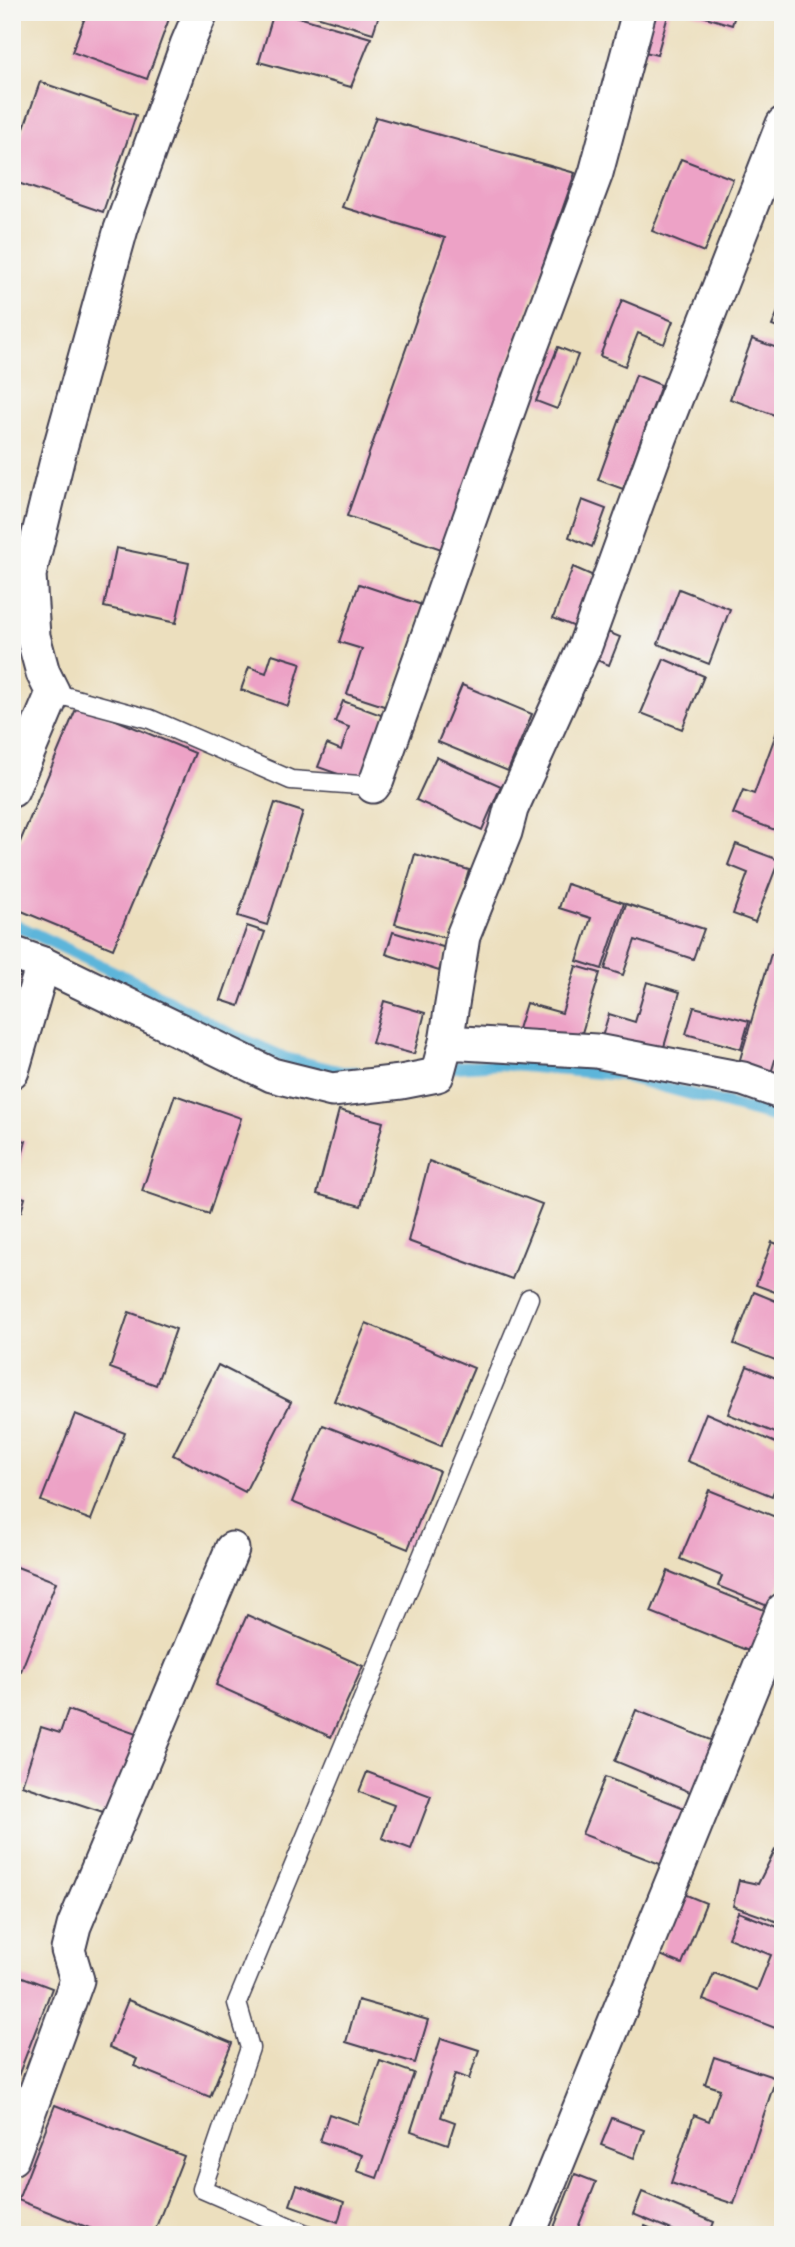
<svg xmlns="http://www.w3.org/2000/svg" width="795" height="2247" viewBox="0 0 795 2247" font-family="Caveat,sans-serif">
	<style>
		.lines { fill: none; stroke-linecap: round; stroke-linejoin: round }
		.stream { stroke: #5db5da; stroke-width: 12 }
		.building { fill: #eda2c6 }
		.service-casing { stroke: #403e4f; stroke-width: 21 }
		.minor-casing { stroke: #403e4f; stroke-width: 37 }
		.service { stroke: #fff; stroke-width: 18 }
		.minor { stroke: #fff; stroke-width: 33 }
	</style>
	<rect width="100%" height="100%" fill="#f6f6f2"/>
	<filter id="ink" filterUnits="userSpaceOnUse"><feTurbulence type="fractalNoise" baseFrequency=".0143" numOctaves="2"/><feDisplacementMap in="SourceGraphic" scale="14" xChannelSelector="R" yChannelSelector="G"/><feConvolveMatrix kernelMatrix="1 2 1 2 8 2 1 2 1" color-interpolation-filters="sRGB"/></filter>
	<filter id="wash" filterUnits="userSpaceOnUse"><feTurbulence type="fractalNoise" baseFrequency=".00686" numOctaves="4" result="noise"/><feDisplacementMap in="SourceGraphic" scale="28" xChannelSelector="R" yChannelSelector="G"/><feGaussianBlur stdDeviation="1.57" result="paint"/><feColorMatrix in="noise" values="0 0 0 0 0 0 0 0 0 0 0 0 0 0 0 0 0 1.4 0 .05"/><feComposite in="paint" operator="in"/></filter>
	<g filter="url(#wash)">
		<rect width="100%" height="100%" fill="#ecdfbe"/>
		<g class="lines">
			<g class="stream">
				<polyline points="12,923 139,984 220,1029 285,1058 342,1072 356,1072"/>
				<polyline points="441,1068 500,1064 620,1075 783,1119"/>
			</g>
		</g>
		<g id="blocks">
			<g class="building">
				<polygon points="87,12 160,12 170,16 147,79 72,52"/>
				<polygon points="274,12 281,12 371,38 351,87 259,62"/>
				<polygon points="303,12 380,12 373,33"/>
				<polygon points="648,12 669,12 657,55 637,50"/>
				<polygon points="689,12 736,12 732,25"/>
				<polygon points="40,82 136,115 103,212 12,181 12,162"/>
				<polygon points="376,117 575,173 444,550 347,516 445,238 342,207"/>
				<polygon points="681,159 733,179 704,252 652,231"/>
				<polygon points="783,299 783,330 772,326"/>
				<polygon points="622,300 673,321 664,344 638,333 625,366 600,356"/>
				<polygon points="752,339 783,350 783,418 730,399"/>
				<polygon points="558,347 578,355 557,409 536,401"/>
				<polygon points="636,375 661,385 623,489 598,480"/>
				<polygon points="582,500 606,509 592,547 569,537"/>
				<polygon points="116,548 189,563 176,623 104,607"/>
				<polygon points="573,567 596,577 575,627 553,618"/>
				<polygon points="359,584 422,605 387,707 347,694 362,649 339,642"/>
				<polygon points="679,589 730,609 709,664 658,644"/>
				<polygon points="600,629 620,637 609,665 589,657"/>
				<polygon points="272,654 301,663 288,706 241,690 249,667 266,673"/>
				<polygon points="664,659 704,676 682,729 641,713"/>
				<polygon points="462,685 532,714 508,771 438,742"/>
				<polygon points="343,701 384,716 361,782 318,767 327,744 341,750 349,727 335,722"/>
				<polygon points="78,704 195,753 113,949 12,907 12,861"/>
				<polygon points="779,726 783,728 783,833 733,814 743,790 754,794"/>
				<polygon points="436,757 501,786 482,830 416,800"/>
				<polygon points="275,803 303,812 267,925 238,916"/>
				<polygon points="736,844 779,860 755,922 733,914 748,873 728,865"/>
				<polygon points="415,854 469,870 449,939 395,924"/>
				<polygon points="567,884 624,903 602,969 577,961 591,918 559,908"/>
				<polygon points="626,904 704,929 693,959 635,940 623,975 605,969"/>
				<polygon points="247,926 265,932 239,1006 221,1000"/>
				<polygon points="393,932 446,948 439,971 386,954"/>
				<polygon points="771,954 783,957 783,1034 768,1083 736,1073"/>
				<polygon points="576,966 600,973 578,1046 518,1029 526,1003 562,1013"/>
				<polygon points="12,975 22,978 13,1005 12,1005"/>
				<polygon points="647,982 680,992 661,1057 601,1040 609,1014 635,1022"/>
				<polygon points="384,1001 425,1013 414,1054 372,1043"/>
				<polygon points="694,1007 749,1021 741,1049 686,1034"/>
				<polygon points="175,1095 241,1118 209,1214 142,1191"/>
				<polygon points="339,1110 383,1122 361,1206 317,1194"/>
				<polygon points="12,1137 26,1141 13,1189 12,1188"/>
				<polygon points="429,1161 542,1204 512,1279 408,1241"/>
				<polygon points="12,1194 25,1198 21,1212 12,1210"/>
				<polygon points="772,1242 783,1246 783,1295 756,1285"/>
				<polygon points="754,1292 783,1304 783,1363 734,1344"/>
				<polygon points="129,1312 176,1329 156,1385 110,1368"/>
				<polygon points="366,1323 474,1368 441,1446 334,1401"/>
				<polygon points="218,1365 291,1402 245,1492 173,1455"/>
				<polygon points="747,1366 783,1381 783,1436 728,1414"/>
				<polygon points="706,1413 783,1446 783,1469 772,1496 687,1461"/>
				<polygon points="75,1414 125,1433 91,1520 41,1501"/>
				<polygon points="323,1425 439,1471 408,1549 292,1502"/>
				<polygon points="709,1490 783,1520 783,1576 770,1607 718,1586 722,1576 680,1559"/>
				<polygon points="12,1565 56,1582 21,1671 12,1667"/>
				<polygon points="668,1571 767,1611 751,1652 651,1612"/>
				<polygon points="247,1615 363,1666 331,1737 216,1685"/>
				<polygon points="68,1710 142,1736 112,1815 22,1785 41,1727 60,1733"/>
				<polygon points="636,1710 718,1743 697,1795 615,1761"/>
				<polygon points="367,1772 431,1796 411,1849 382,1838 394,1805 359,1792"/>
				<polygon points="605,1777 687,1809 665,1866 582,1834"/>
				<polygon points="775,1850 783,1853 783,1918 781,1923 733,1906 739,1880 758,1884"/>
				<polygon points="684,1894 706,1903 682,1964 660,1955"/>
				<polygon points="738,1912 783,1929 783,2031 703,2000 714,1973 757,1990 771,1955 728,1938"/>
				<polygon points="12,1973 52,1988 18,2076 12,2074"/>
				<polygon points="128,2000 232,2043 210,2097 134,2066 137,2059 109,2047"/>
				<polygon points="358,2000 428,2020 415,2063 346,2042"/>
				<polygon points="441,2038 479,2050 469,2079 455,2074 441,2117 455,2122 448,2144 411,2131"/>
				<polygon points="714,2057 776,2078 734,2204 671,2183 694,2115 709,2121 720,2089 705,2084"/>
				<polygon points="380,2061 414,2073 377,2178 357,2171 362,2155 320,2141 329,2114 358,2124"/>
				<polygon points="55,2105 184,2156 153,2235 107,2235 18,2200"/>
				<polygon points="612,2118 644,2130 634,2158 601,2145"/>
				<polygon points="575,2174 596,2182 575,2235 551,2235"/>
				<polygon points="297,2185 344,2202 338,2222 290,2205"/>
				<polygon points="642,2192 714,2222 709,2235 684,2235 633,2214"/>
				<polygon points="645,2226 666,2235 641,2235"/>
			</g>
		</g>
	</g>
	<g filter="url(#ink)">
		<use href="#blocks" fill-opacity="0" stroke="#403e4f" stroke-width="2"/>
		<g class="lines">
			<defs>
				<g id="service">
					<polyline points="53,693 150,719 291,780 373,786"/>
					<polyline points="308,2235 202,2189 250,2048 237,2003 529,1298"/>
				</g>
				<g id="minor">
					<polyline points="373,786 377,780 521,374 596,173 639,12"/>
					<polyline points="12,790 53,693 43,673 33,636 29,575 60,448 121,229 187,45 201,12"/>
					<polyline points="12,953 43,964 272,1075 332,1090 401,1082 437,1075 446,1042 596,1051 743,1079 783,1093"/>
					<polyline points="446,1042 463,936 505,832 511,809 585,646 661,436 783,124"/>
					<polyline points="12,1071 43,964"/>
					<polyline points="12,2158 77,1980 68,1950 74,1926 232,1549"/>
					<polyline points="528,2235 783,1610"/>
				</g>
			</defs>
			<use href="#service" class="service-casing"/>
			<use href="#minor" class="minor-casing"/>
			<use href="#service" class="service"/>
			<use href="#minor" class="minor"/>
		</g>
	</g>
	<rect width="795" height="2247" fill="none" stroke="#f6f6f2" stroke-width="42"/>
</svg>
